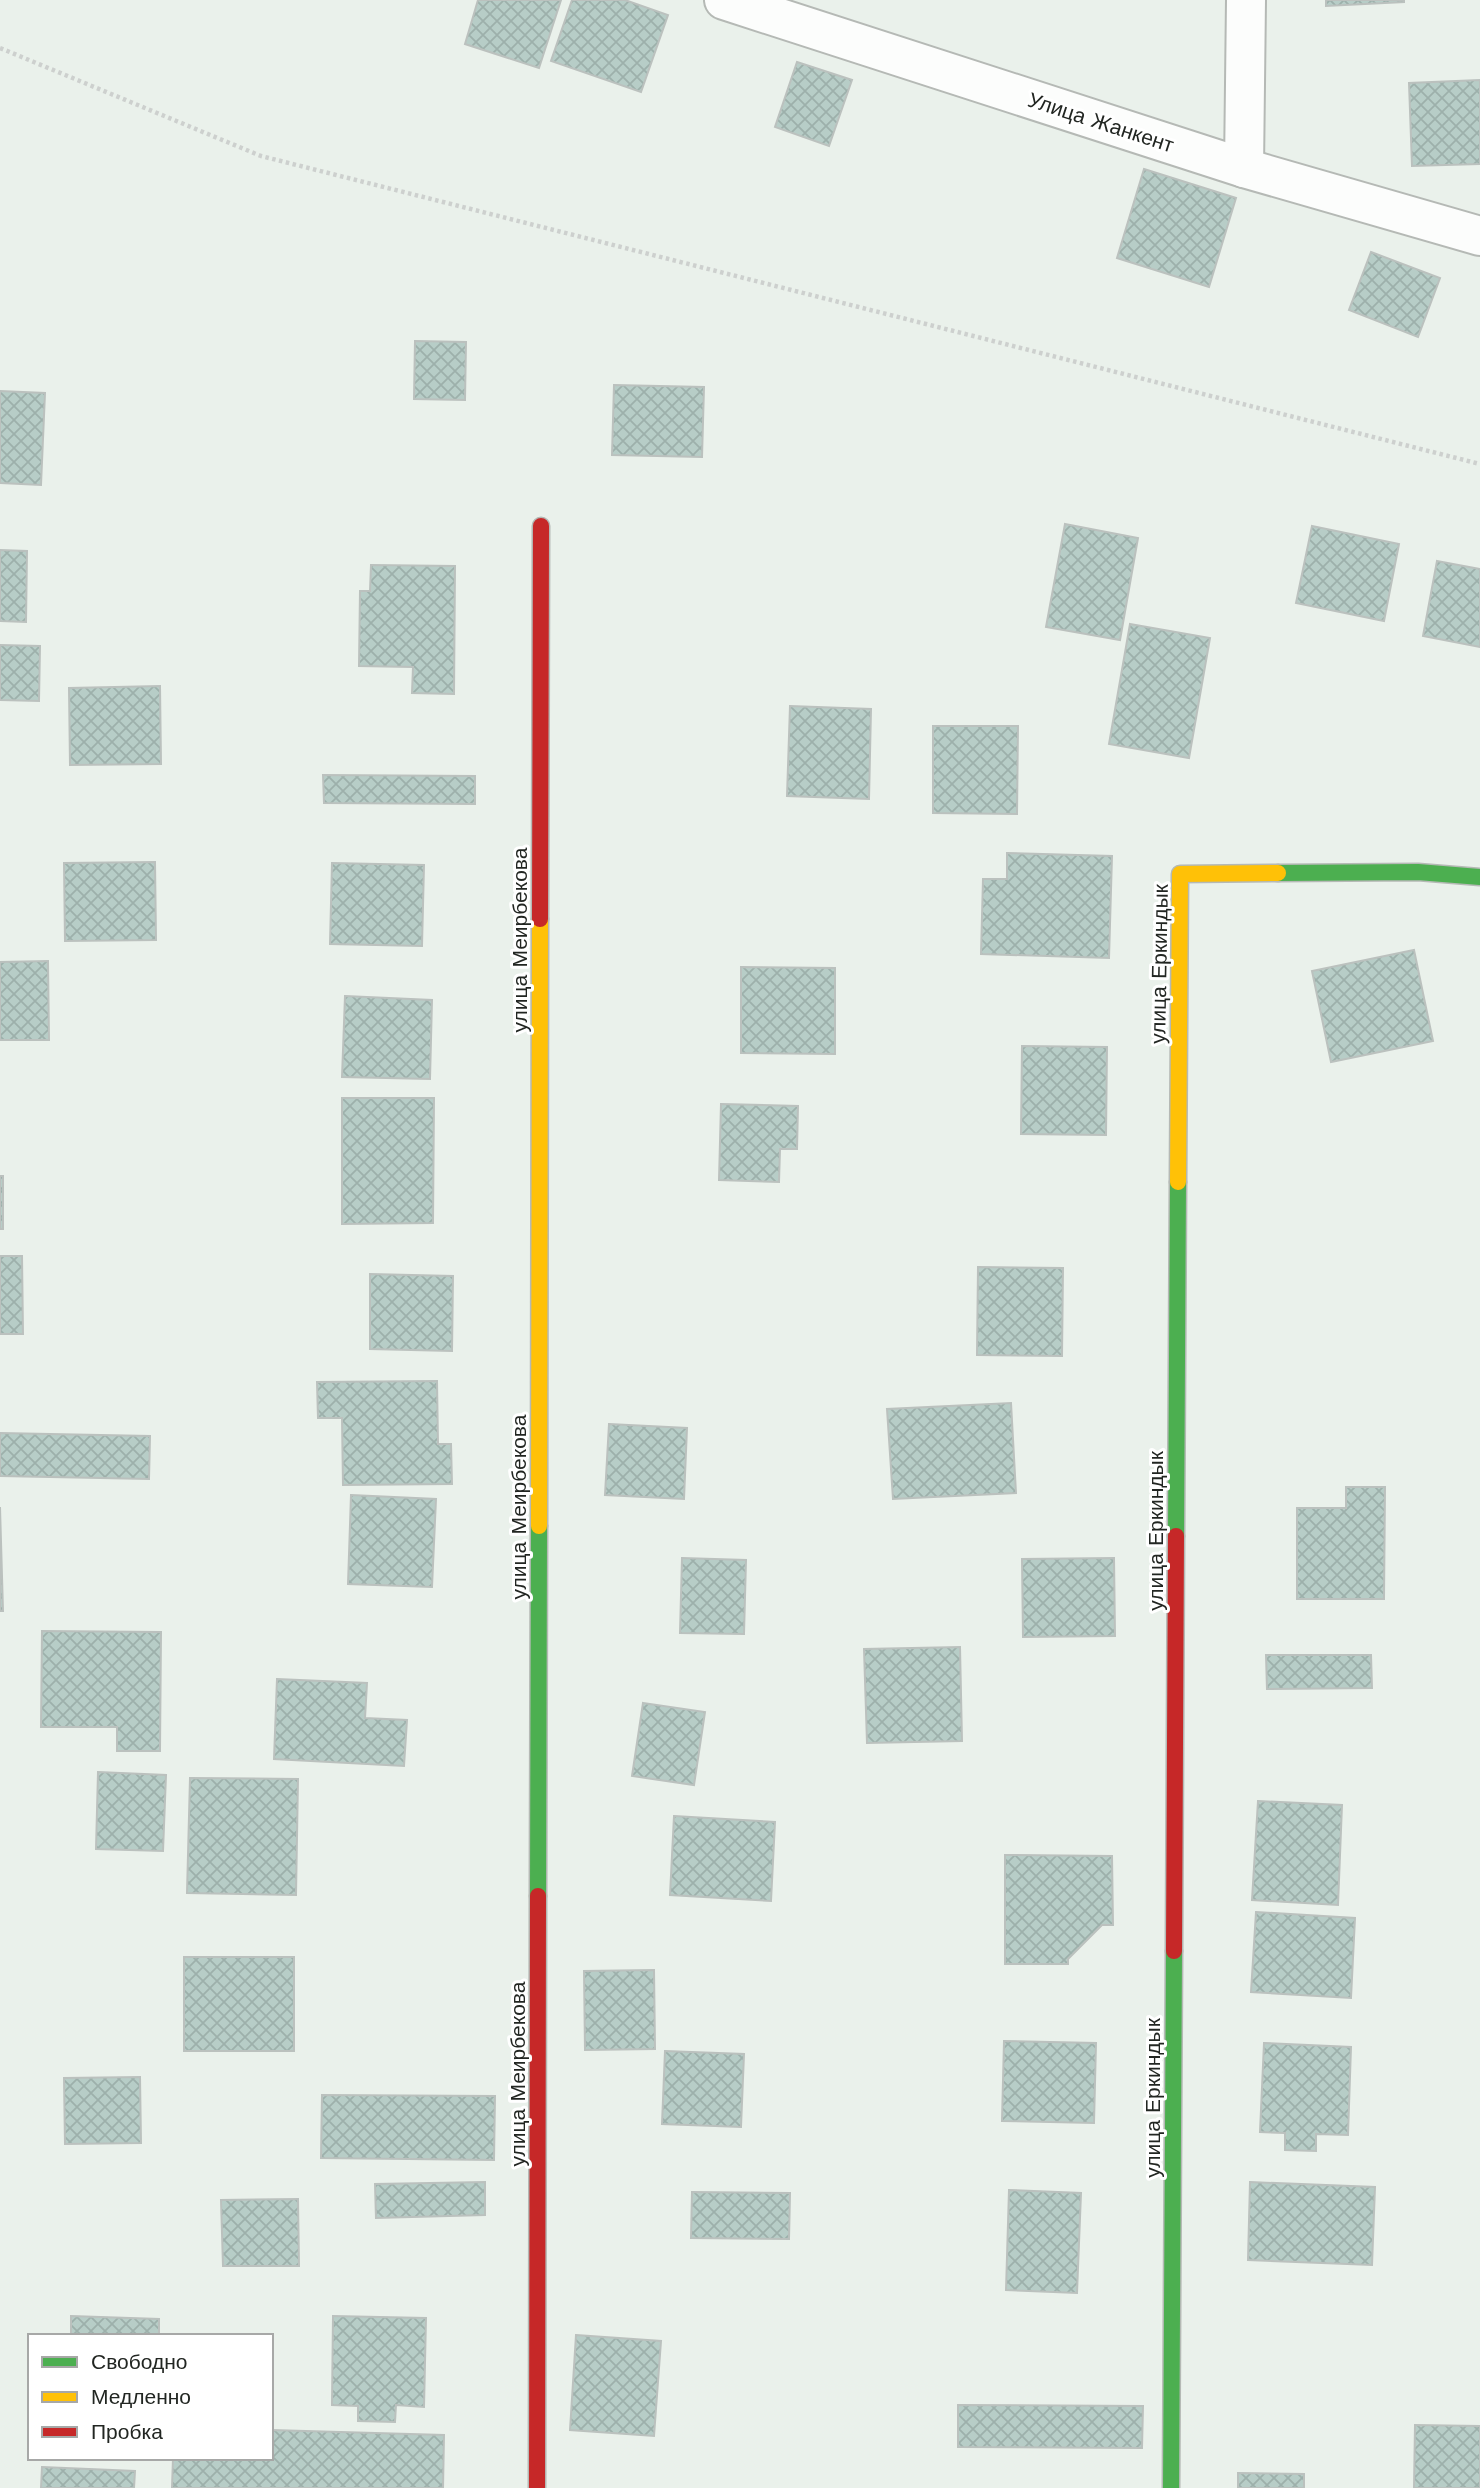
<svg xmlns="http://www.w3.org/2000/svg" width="1480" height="2488" viewBox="0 0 1480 2488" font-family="'Work Sans',sans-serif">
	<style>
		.building { fill: url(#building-cross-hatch); stroke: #bbc1be; stroke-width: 2 }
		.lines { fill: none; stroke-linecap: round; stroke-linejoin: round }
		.street-casing { stroke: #b5b9b5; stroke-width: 42 }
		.fast-casing { stroke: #b5b9b5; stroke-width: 19 }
		.slow-casing { stroke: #b5b9b5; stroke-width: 19 }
		.jam-casing { stroke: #b5b9b5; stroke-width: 19 }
		.path { stroke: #cdd0ce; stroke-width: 4.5; stroke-dasharray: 3.5 3.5; stroke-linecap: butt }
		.street { stroke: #fcfdfc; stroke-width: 38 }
		.fast { stroke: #4caf50; stroke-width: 16 }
		.slow { stroke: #ffc107; stroke-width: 16 }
		.jam { stroke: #c62828; stroke-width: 16 }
		.labels { text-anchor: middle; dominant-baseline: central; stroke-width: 6; stroke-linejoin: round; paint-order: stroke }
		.street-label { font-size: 21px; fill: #222622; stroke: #fff }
	</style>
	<defs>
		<pattern id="building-cross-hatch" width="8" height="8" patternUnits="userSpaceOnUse" patternTransform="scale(1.75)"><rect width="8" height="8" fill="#b7cdc7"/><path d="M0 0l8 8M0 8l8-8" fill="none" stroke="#9db0ab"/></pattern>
	</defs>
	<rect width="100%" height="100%" fill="#eaf1eb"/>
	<g class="building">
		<polygon points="478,0 561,0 539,68 465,44"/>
		<polygon points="572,0 625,0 668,15 641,92 551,61"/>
		<polygon points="1326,0 1404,0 1404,2 1326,6"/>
		<polygon points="797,62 852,80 829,146 775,127"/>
		<polygon points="1480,80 1480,164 1412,166 1409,83"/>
		<polygon points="1144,169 1236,198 1209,287 1117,258"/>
		<polygon points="1371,252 1440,278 1418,337 1349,310"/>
		<polygon points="415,341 466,342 465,400 414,399"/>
		<polygon points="614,385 704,387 702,457 612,455"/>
		<polygon points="0,391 45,393 41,485 0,483"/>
		<polygon points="1065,524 1138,538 1120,640 1046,627"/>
		<polygon points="1312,526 1399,544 1384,621 1296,603"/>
		<polygon points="0,550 27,551 26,622 0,621"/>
		<polygon points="1437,561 1480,569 1480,647 1423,636"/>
		<polygon points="371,565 455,566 454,694 412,693 413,667 359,666 360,591 370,591"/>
		<polygon points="1130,624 1210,638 1189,758 1109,744"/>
		<polygon points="0,645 40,646 39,701 0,700"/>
		<polygon points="160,686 161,764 70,765 69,688"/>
		<polygon points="790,706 871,709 869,799 787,796"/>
		<polygon points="933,726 1018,726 1017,814 933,813"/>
		<polygon points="323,775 475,776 475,804 324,803"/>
		<polygon points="1007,853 1112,856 1109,958 981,954 983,879 1007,879"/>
		<polygon points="155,862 156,940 65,941 64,863"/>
		<polygon points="332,863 424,865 422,946 330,944"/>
		<polygon points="1414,950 1433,1041 1331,1062 1312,971"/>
		<polygon points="48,961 49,1040 0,1040 0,962"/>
		<polygon points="741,967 835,968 835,1054 741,1053"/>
		<polygon points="345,996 432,1000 430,1079 342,1077"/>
		<polygon points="1022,1046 1107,1047 1106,1135 1021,1134"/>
		<polygon points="342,1098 434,1098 433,1223 342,1224"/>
		<polygon points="721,1104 798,1106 797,1149 780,1149 779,1182 719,1180"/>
		<rect x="0" y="1176" width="3" height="53"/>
		<polygon points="0,1256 22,1256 23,1334 0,1334"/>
		<polygon points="978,1267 1063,1268 1062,1356 977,1355"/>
		<polygon points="370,1274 453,1276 452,1351 370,1349"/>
		<polygon points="437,1381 438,1444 451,1444 452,1484 343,1485 342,1418 318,1418 317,1382"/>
		<polygon points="1011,1403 1016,1493 893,1499 887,1409"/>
		<polygon points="609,1424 687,1428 684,1499 605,1495"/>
		<polygon points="0,1433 150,1436 149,1479 0,1476"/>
		<polygon points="1346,1487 1385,1487 1384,1599 1297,1599 1297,1508 1346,1508"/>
		<polygon points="351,1495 436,1499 432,1587 348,1584"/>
		<polygon points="0,1507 3,1611 0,1611"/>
		<polygon points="682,1558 746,1560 744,1634 680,1633"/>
		<polygon points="1114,1558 1115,1636 1023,1637 1022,1559"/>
		<polygon points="42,1631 161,1632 160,1751 117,1751 117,1727 41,1727"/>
		<polygon points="960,1647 962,1741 867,1743 864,1649"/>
		<polygon points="1266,1655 1371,1655 1372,1688 1267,1689"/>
		<polygon points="277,1679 367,1683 365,1718 407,1720 404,1766 274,1759"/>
		<polygon points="643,1703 705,1712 694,1785 632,1776"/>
		<polygon points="98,1772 166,1775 163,1851 96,1849"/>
		<polygon points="190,1778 298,1779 296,1895 187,1893"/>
		<polygon points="1258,1801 1342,1805 1338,1905 1252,1900"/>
		<polygon points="674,1816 775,1822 771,1901 670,1895"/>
		<polygon points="1005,1855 1112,1856 1113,1925 1102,1925 1068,1959 1068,1964 1005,1964"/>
		<polygon points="1256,1912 1355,1918 1351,1998 1251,1992"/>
		<rect x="184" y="1957" width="110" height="94"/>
		<polygon points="654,1970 655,2049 585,2050 584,1971"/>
		<polygon points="1004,2041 1096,2043 1094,2123 1002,2121"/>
		<polygon points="1264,2043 1351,2047 1348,2135 1316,2134 1316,2151 1285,2150 1285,2133 1260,2132"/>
		<polygon points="665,2051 744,2054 741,2127 662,2124"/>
		<polygon points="140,2077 141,2143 65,2144 64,2078"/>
		<polygon points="322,2095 495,2096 494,2160 321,2158"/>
		<polygon points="485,2182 485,2215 376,2218 375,2184"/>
		<polygon points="1250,2182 1375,2187 1372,2265 1248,2260"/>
		<polygon points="1009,2190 1081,2193 1077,2293 1006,2290"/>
		<polygon points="692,2192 790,2193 789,2239 691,2238"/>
		<polygon points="298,2199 299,2266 223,2266 221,2200"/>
		<polygon points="71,2316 159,2319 159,2336 71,2336"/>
		<polygon points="333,2316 426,2318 424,2407 396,2405 395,2422 358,2421 358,2406 332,2405"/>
		<polygon points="576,2335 661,2341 654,2436 570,2430"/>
		<polygon points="958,2405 1143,2406 1142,2448 958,2447"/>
		<polygon points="1415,2425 1480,2426 1480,2488 1414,2488"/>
		<polygon points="271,2430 444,2435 443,2488 172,2488 173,2458 271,2458"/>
		<polygon points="42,2467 135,2471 134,2488 41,2488"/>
		<polygon points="1238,2473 1304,2474 1304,2488 1238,2488"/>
	</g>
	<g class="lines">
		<defs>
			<g id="street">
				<polyline points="724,0 1244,168 1480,236"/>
				<polyline points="1244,168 1246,0"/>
			</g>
			<g id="fast">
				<polyline points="1278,873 1418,872 1480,877"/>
				<polyline points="1176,1536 1178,1182"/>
				<polyline points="538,1896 539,1526"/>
				<polyline points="1171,2488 1174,1951"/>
			</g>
			<g id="slow">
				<polyline points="1178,1182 1180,874 1278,873"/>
				<polyline points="539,1526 540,919"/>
			</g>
			<g id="jam">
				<polyline points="540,919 541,526"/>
				<polyline points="1174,1951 1176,1536"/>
				<polyline points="537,2488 538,1896"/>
			</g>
		</defs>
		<use href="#street" class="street-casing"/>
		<use href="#fast" class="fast-casing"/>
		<use href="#slow" class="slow-casing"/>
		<use href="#jam" class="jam-casing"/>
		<polyline class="path" points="0,48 261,156 1480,464"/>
		<use href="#street" class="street"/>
		<use href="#fast" class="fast"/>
		<use href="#slow" class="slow"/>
		<use href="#jam" class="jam"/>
	</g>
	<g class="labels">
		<g class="street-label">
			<text transform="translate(1101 122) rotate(18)">Улица Жанкент</text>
			<text transform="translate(519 940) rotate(-90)">улица Меирбекова</text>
			<text transform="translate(1159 964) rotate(-89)">улица Еркиндык</text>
			<text transform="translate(518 1507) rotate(-90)">улица Меирбекова</text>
			<text transform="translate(1155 1531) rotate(-90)">улица Еркиндык</text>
			<text transform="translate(517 2074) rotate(-90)">улица Меирбекова</text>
			<text transform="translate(1152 2098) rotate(-90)">улица Еркиндык</text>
		</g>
	</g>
	<rect x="28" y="2334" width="245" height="126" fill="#ffffff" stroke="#a7a8a7" stroke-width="2"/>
	<rect x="42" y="2357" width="35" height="10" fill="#4caf50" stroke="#a7a8a7" stroke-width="2"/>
	<text x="91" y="2369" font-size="21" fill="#222622">Свободно</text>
	<rect x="42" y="2392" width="35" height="10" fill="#ffc107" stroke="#a7a8a7" stroke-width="2"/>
	<text x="91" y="2404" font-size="21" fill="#222622">Медленно</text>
	<rect x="42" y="2427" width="35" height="10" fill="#c62828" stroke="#a7a8a7" stroke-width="2"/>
	<text x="91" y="2439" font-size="21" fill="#222622">Пробка</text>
</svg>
